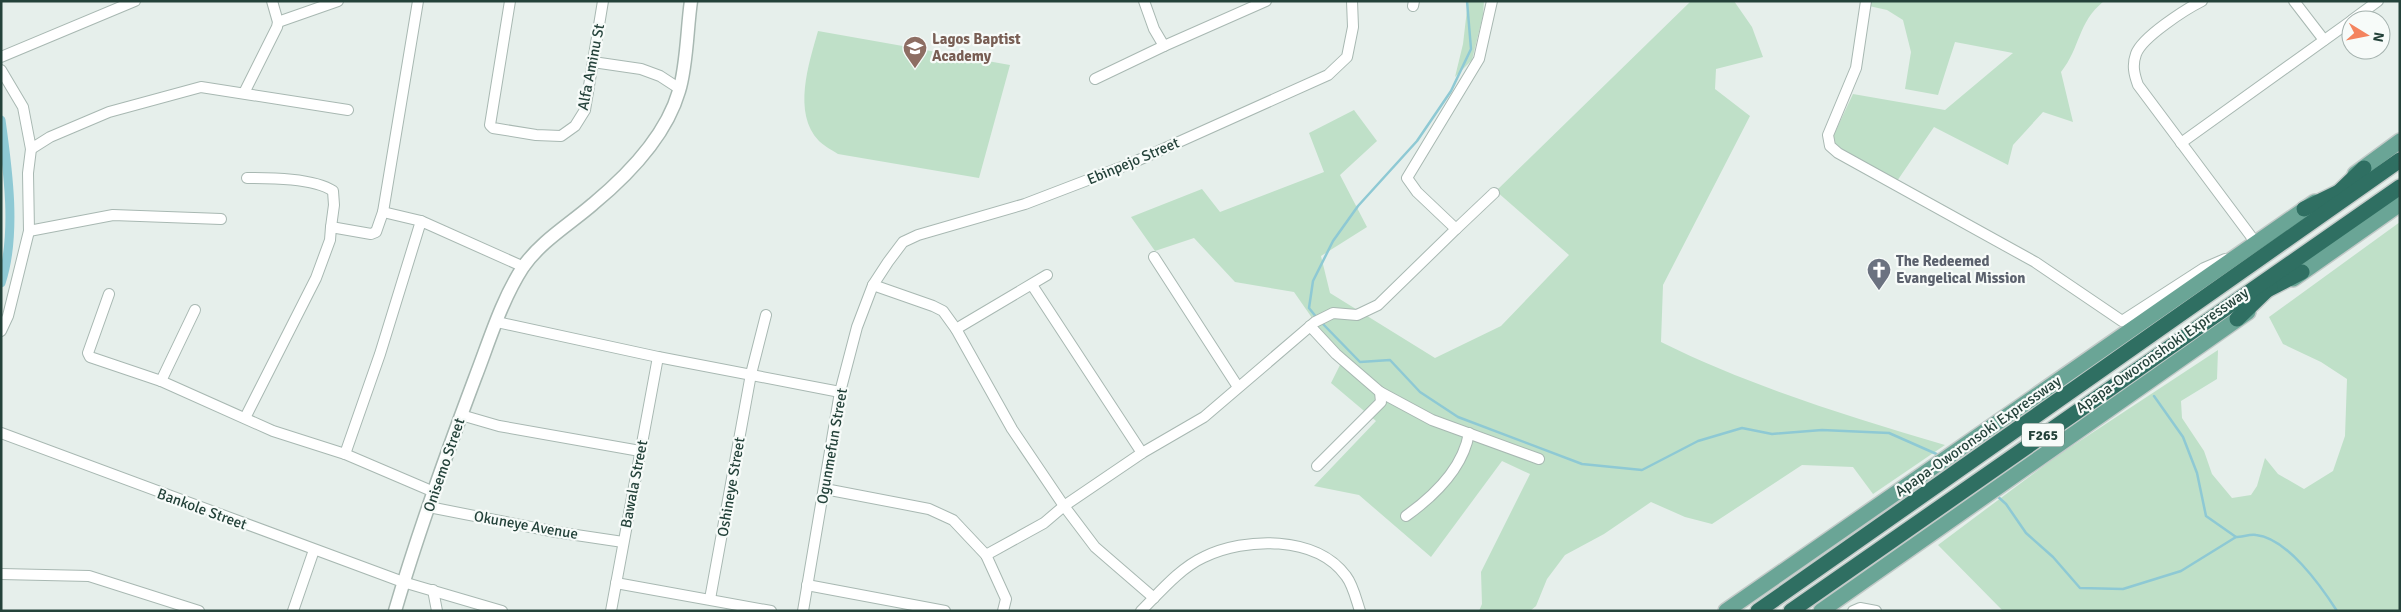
<svg xmlns="http://www.w3.org/2000/svg" width="2401" height="612" viewBox="0 0 2401 612" font-family="Signika,sans-serif">
	<style>
		.green { fill: #bfe0c8 }
		.lines { fill: none; stroke-linecap: round; stroke-linejoin: round }
		.stream { stroke: #8ec9d4; stroke-width: 2.5 }
		.canal { stroke: #8ec9d4; stroke-width: 9 }
		.minor-casing { stroke: #a8b8b2; stroke-width: 12 }
		.tertiary-casing { stroke: #a8b8b2; stroke-width: 15 }
		.primary-casing { stroke: #c2cac8; stroke-width: 18 }
		.motorway-casing { stroke: #c2cac8; stroke-width: 18 }
		.minor { stroke: #fff; stroke-width: 10 }
		.tertiary { stroke: #fff; stroke-width: 12 }
		.primary { stroke: #6aa596; stroke-width: 15 }
		.motorway { stroke: #2f6f62; stroke-width: 15 }
		.labels { text-anchor: middle; dominant-baseline: central; stroke-width: 4.5; stroke-linejoin: round; paint-order: stroke }
		.shield { fill: #f7fbf9; stroke: #637a73; stroke-width: 1 }
		.shield-label { font-size: 14px; font-weight: bold; fill: #24423a }
		.education-label { font-size: 15px; font-weight: bold; fill: #785e54; stroke: #f7fbf9; text-anchor: start }
		.street-label { font-size: 15px; fill: #24423a; stroke: #f7fbf9 }
		.worship-label { font-size: 15px; font-weight: bold; fill: #5b616d; stroke: #f7fbf9; text-anchor: start }
	</style>
	<rect width="100%" height="100%" fill="#e6efeb"/>
	<g class="green">
		<polygon points="1468,1 1484,1 1483,15 1472,60 1455,77 1463,44"/>
		<path d="M1691 1H1734L1752 27 1763 57 1716 69 1715 89 1750 116 1663 285 1661 342C1752 387 1848 416 1945 445L1873 494 1853 467 1802 465 1712 524 1685 517 1651 502 1604 534 1565 555 1547 579 1536 606 1530 611H1479L1482 604 1481 572 1530 474 1502 461 1431 557 1359 495 1314 486 1376 421 1331 383 1342 361 1294 292 1235 282 1194 238 1155 251 1131 217 1202 189 1220 212 1324 172 1309 133 1354 110 1377 141 1340 175 1367 227 1321 256 1330 293 1435 358 1501 326 1569 255 1496 191Z"/>
		<path d="M1869 1H2104C2077 23 2081 47 2061 72L2073 122 2043 112 2013 145 2008 165 1934 127 1895 184 1829 145 1853 94 1945 110 2013 53 1955 42 1938 95 1905 89 1911 52 1903 20 1887 10 1869 6Z"/>
		<path d="M818 31 1010 65 979 178 838 154C832 150 824 146 819 141 792 113 809 63 818 31Z"/>
		<polygon points="2400,222 2400,611 2003,611 1938,545 2057,456 2218,350 2217,379 2181,401 2182,418 2204,451 2212,474 2232,498 2251,495 2257,486 2265,458 2278,474 2304,489 2333,471 2345,436 2347,379 2321,362 2283,344 2269,317"/>
	</g>
	<g class="lines">
		<g class="stream">
			<polyline points="1317,318 1309,308 1313,281 1333,241 1358,206 1417,141 1451,91 1471,49 1467,1"/>
			<polyline points="1321,322 1360,362 1390,360 1420,392 1458,417 1582,464 1642,470 1698,441 1742,428 1772,434 1822,430 1889,433 1941,456"/>
			<path d="M2154 396 2183 437 2197 473 2206 516 2236 537C2242 537 2250 534 2256 535 2287 538 2321 586 2337 611"/>
			<polyline points="1996,495 2006,504 2026,533 2053,557 2080,588 2123,589 2181,571 2236,537"/>
		</g>
		<path class="canal" d="M1 120C8 170 17 235 1 283"/>
		<defs>
			<g id="minor">
				<polyline points="510,1 490,125 493,128 536,135 561,136 575,126 585,110 603,1"/>
				<polyline points="1144,1 1154,29 1164,46"/>
				<polyline points="1866,1 1856,68 1828,135 1830,146 1838,153 2035,262 2122,321 2204,268 2225,259"/>
				<path d="M2202 1C2186 9 2142 37 2136 54 2132 65 2134 74 2138 85L2256 243"/>
				<polyline points="2294,1 2324,40"/>
				<polyline points="1413,6 1414,1"/>
				<polyline points="2352,20 2378,1"/>
				<polyline points="278,22 338,1"/>
				<polyline points="1,57 135,1"/>
				<polyline points="593,62 641,69 660,76 680,89"/>
				<polyline points="1,70 23,107 31,149 50,137 109,112 201,87 348,110"/>
				<polyline points="1095,79 1164,46 1266,1"/>
				<polyline points="244,93 277,27 278,22 272,1"/>
				<polyline points="2181,143 2351,21"/>
				<path d="M247 178C270 178 314 178 333 191L334 205 331 227"/>
				<polyline points="383,212 421,221"/>
				<polyline points="1456,229 1494,193"/>
				<polyline points="29,231 113,215 221,219"/>
				<polyline points="1154,257 1238,387"/>
				<polyline points="873,285 933,306 943,311 956,329 1012,429 1064,506 1095,547 1154,598"/>
				<polyline points="1032,285 1142,453"/>
				<polyline points="109,294 88,353 90,357 161,381 273,431 345,454 434,492"/>
				<polyline points="497,322 658,357 840,392"/>
				<polyline points="1310,326 1336,354 1380,392 1381,402 1317,466"/>
				<polyline points="956,329 1047,275"/>
				<polyline points="1,331 8,316 29,231 28,173 31,149"/>
				<polyline points="161,381 195,310"/>
				<polyline points="1380,392 1432,420 1539,459"/>
				<polyline points="461,415 499,426 640,451"/>
				<polyline points="245,418 316,278 330,240 331,227 371,234 376,232 383,212 418,1"/>
				<polyline points="1,433 403,582 502,611"/>
				<polyline points="345,454 380,354 421,221 524,267"/>
				<polyline points="825,489 929,509 953,520 986,555 1006,599 1003,611"/>
				<polyline points="429,507 556,532 623,542"/>
				<path d="M1406 516C1434 496 1463 469 1469 433"/>
				<polyline points="986,555 1044,523 1064,506 1142,453 1204,417 1315,322 1333,313 1357,315 1378,305 1456,229 1417,192 1407,178 1479,59 1492,1"/>
				<polyline points="1,574 89,576 199,611"/>
				<polyline points="616,583 771,611"/>
				<polyline points="807,585 945,611"/>
				<polyline points="433,590 437,611"/>
				<polyline points="710,599 751,374 766,315"/>
				<polyline points="293,611 314,550"/>
				<polyline points="611,611 658,357"/>
				<polyline points="803,611 840,392 857,327 873,285 888,262 903,242 918,235 1025,204 1132,163 1328,75 1347,57 1353,27 1352,1"/>
				<path d="M1141 611C1160 592 1180 568 1204 557 1245 537 1316 535 1346 576 1353 585 1356 599 1360 611"/>
				<polyline points="1853,611 1860,608 1876,611"/>
			</g>
			<path id="tertiary" d="M395 611C418 532 446 455 475 378 489 342 501 301 523 267 541 241 570 224 593 204 628 175 666 136 679 91 687 66 687 28 691 1"/>
			<g id="primary">
				<polyline points="2355,174 2400,141"/>
				<polyline points="2293,279 2400,204"/>
				<polyline points="1726,611 2315,202"/>
				<polyline points="1821,611 2248,312"/>
			</g>
			<g id="motorway">
				<polyline points="2335,196 2364,168"/>
				<polyline points="2304,209 2341,191"/>
				<polyline points="2267,290 2302,272"/>
				<polyline points="2237,319 2270,287"/>
				<polyline points="1758,611 2400,160"/>
				<polyline points="1791,611 2400,187"/>
			</g>
		</defs>
		<use href="#minor" class="minor-casing"/>
		<use href="#tertiary" class="tertiary-casing"/>
		<use href="#primary" class="primary-casing"/>
		<use href="#motorway" class="motorway-casing"/>
		<use href="#minor" class="minor"/>
		<use href="#tertiary" class="tertiary"/>
		<use href="#primary" class="primary"/>
		<use href="#motorway" class="motorway"/>
	</g>
	<defs>
		<symbol id="school-pin" viewBox="-11 -11 22 30"><path d="M0 17L-7.5 6A9.5 9.5 0 1 1 7.5 6Z" fill="#8d6e63" stroke="#f7fbf9"/><path d="M0-5L7-2L0 1L-7-2ZM-4 1L0 2.5L4 1V4Q0 6-4 4Z" fill="#fff"/></symbol>
		<symbol id="church-pin" viewBox="-11 -11 22 30"><path d="M0 17L-7.5 6A9.5 9.5 0 1 1 7.5 6Z" fill="#6b7280" stroke="#f7fbf9"/><path d="M-1.2-6h2.4v3.5h3.3v2.4h-3.3V6h-2.4V-.1h-3.3v-2.4h3.3Z" fill="#fff"/></symbol>
	</defs>
	<g fill-rule="evenodd">
		<use href="#school-pin" x="901" y="34" width="28" height="38"/>
		<use href="#church-pin" x="1865" y="256" width="28" height="38"/>
	</g>
	<g class="labels">
		<rect class="shield" x="2022" y="423.5" width="42" height="23" rx="4"/>
		<g class="shield-label">
			<text x="2043" y="435">F265</text>
		</g>
		<g class="education-label">
			<text x="932" y="39">Lagos Baptist<tspan x="932" dy="17">Academy</tspan></text>
		</g>
		<g class="street-label">
			<text transform="translate(591 67) rotate(-79)">Alfa Aminu St</text>
			<text transform="translate(1133 161) rotate(-23)">Ebinpejo Street</text>
			<text transform="translate(2162 350) rotate(-35)">Apapa-Oworonshoki Expressway</text>
			<text transform="translate(1978 436) rotate(-35)">Apapa-Oworonsoki Expressway</text>
			<text transform="translate(832 446) rotate(-80)">Ogunmefun Street</text>
			<text transform="translate(444 465) rotate(-71)">Onisemo Street</text>
			<text transform="translate(634 484) rotate(-79)">Bawala Street</text>
			<text transform="translate(731 487) rotate(-80)">Oshineye Street</text>
			<text transform="translate(202 509) rotate(20)">Bankole Street</text>
			<text transform="translate(526 525) rotate(10)">Okuneye Avenue</text>
		</g>
		<g class="worship-label">
			<text x="1896" y="261">The Redeemed<tspan x="1896" dy="17">Evangelical Mission</tspan></text>
		</g>
	</g>
	<rect width="2401" height="612" fill="none" stroke="#24423a" stroke-width="5"/>
	<g transform="translate(2366 35) rotate(100)"><circle r="24" fill="#f7fbf9" stroke="#a3b1ad"/>
	<path d="M0-4L9 19L0 12L-9 19Z" fill="#f4845f"/>
	<text y="-8" font-size="14" font-weight="bold" text-anchor="middle" fill="#24423a">N</text>
	</g>
</svg>
